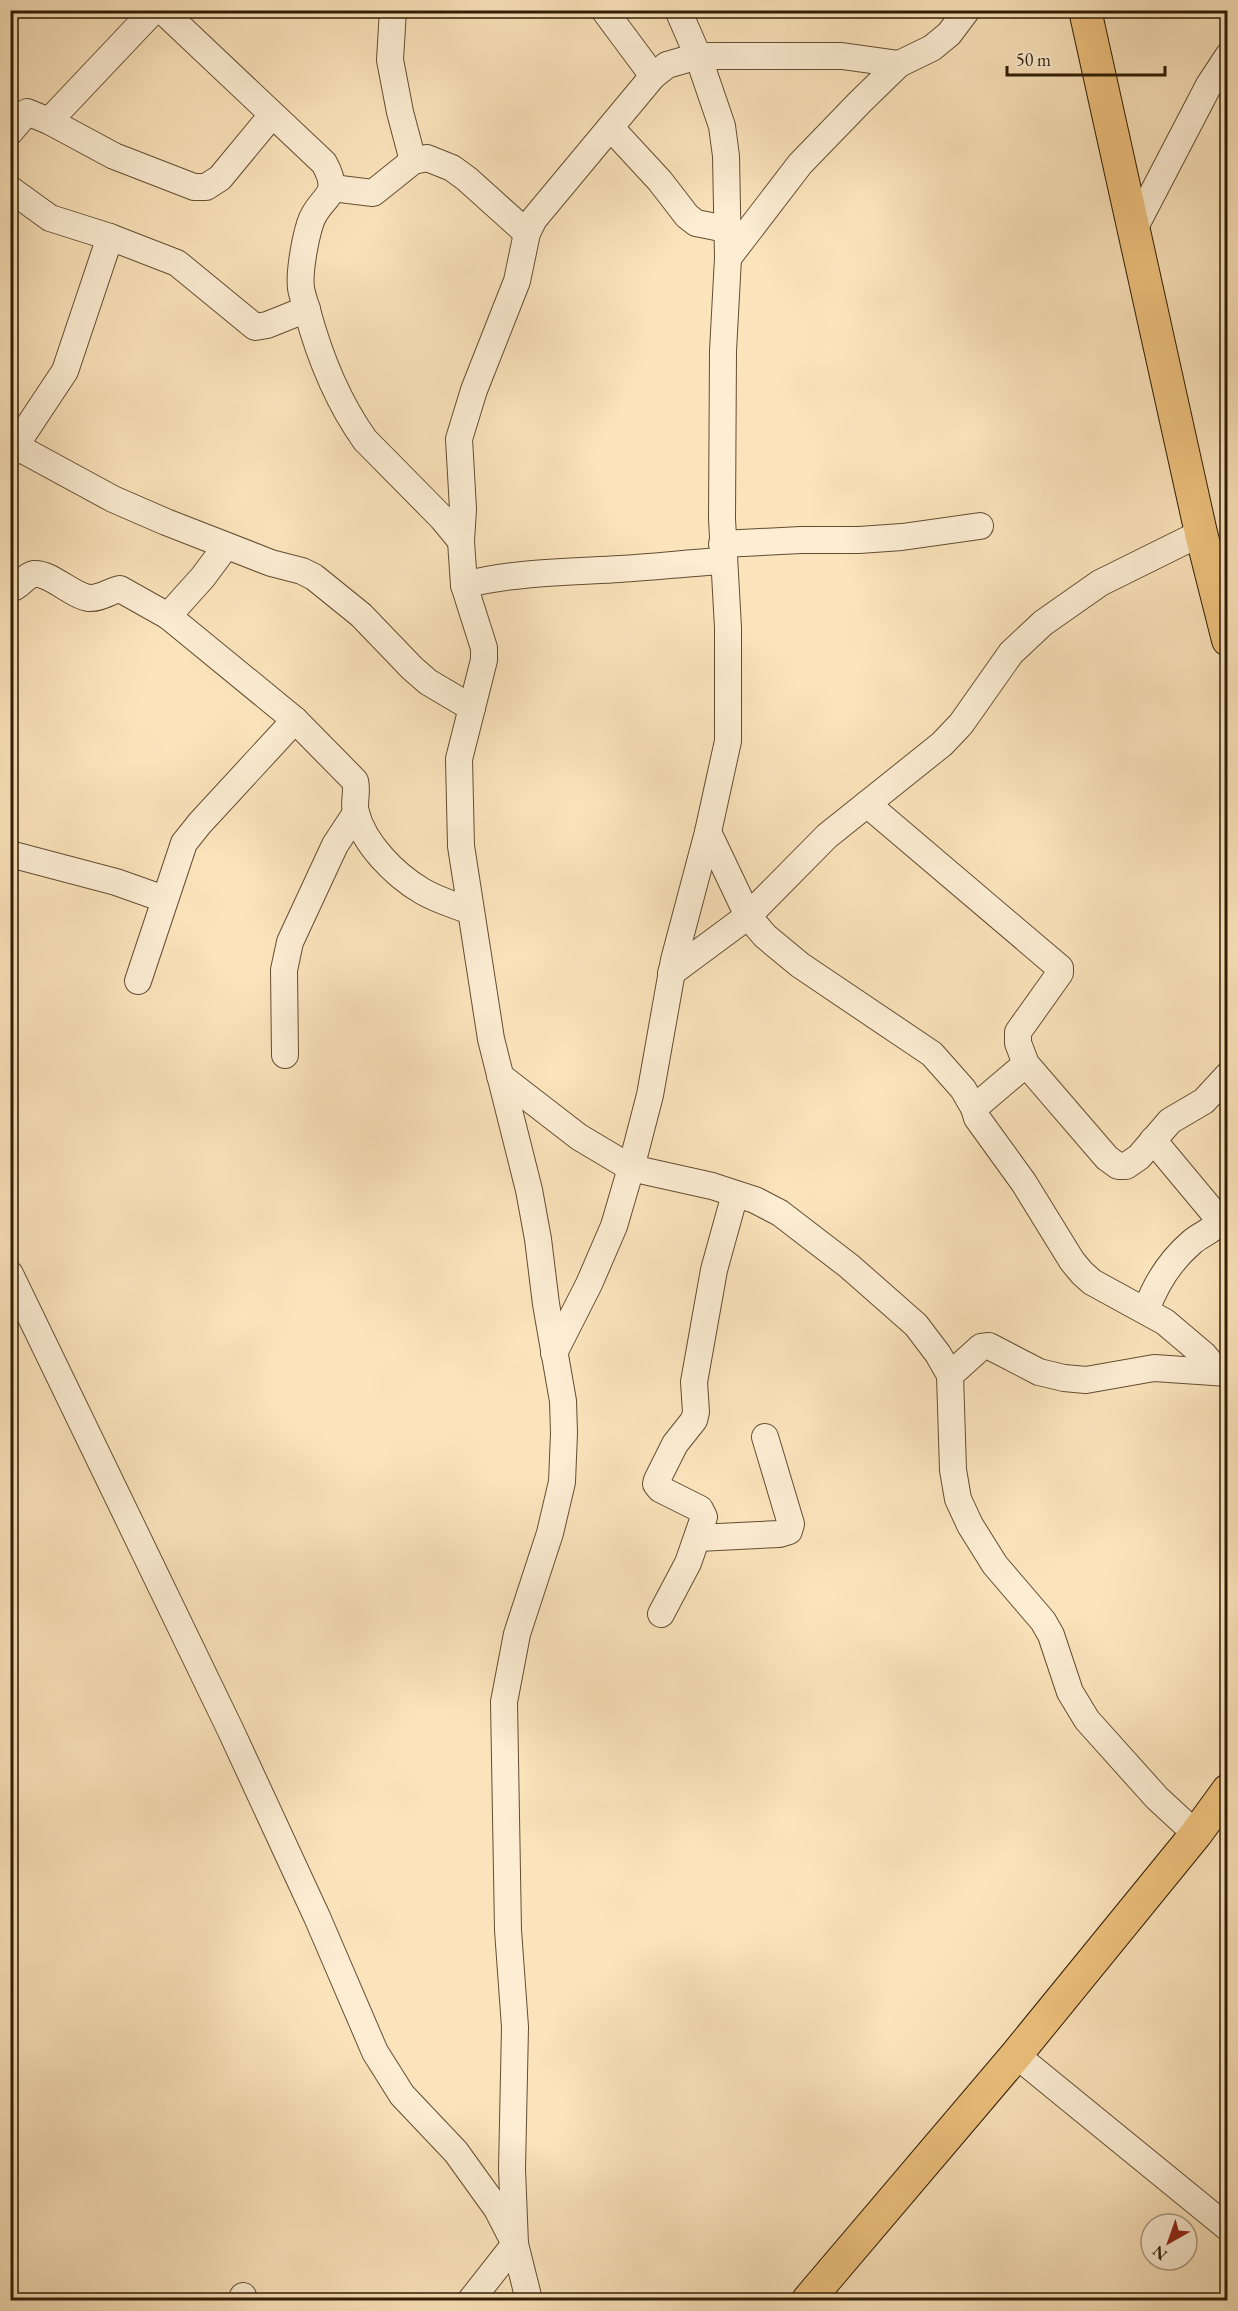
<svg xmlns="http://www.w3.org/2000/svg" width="1238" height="2311" viewBox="0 0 1238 2311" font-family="'EB Garamond',serif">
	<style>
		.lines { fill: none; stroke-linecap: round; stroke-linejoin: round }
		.minor-casing { stroke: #624e32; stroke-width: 28 }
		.major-casing { stroke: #2f1d04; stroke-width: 34 }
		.minor { stroke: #fcedd3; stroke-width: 26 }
		.major { stroke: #eec27e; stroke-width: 32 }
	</style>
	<rect width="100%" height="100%" fill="#fbe3bb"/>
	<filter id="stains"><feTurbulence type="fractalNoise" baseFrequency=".00333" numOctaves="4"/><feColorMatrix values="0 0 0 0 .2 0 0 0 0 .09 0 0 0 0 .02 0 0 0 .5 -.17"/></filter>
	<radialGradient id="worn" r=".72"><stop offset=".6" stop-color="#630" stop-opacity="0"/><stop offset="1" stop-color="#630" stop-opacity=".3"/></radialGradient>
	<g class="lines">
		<defs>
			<g id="minor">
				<path d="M162 10 324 163C344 199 318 196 310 224 305 240 299 272 301 288 302 295 305 303 307 310 319 355 338 402 365 440L442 518 461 541"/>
				<polyline points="393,10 390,60 400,112 413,161"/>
				<polyline points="604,10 653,76"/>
				<polyline points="49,121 154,10"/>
				<polyline points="611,128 660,181 687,216 696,223 726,229"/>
				<polyline points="10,132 27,112 49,121 114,156 194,187 206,187 220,178 272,115"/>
				<polyline points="332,188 373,193 413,161 427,158 452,168 467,179 527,233"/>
				<polyline points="10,189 50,218 110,237 177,263 255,327 267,325 307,309"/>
				<polyline points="1134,229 1209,85 1228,56"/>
				<polyline points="728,258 800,164 860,102 899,64 932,48 949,34 967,10"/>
				<polyline points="10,443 113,499 166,522 271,563 302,571 314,577 361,615 412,668 428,682 472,708"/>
				<polyline points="10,454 65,371 110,237"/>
				<polyline points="722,544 801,540 859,540 902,537 980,526"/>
				<path d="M464 585C516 572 567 572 620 569 655 567 688 563 722 561"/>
				<path d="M10 589C20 587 24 576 34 574 49 572 73 596 89 598 100 599 110 591 120 589L168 616 295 720 355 781C358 792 353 803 356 813 364 844 395 875 422 891 437 900 455 905 470 911"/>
				<polyline points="168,616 203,577 226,546"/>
				<polyline points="867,804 1060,968 1060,973 1018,1032 1018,1043 1026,1064 1107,1158 1118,1166 1126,1166 1139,1157 1170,1121 1204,1101 1228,1075"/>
				<polyline points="708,832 748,916 765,936 800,965 932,1054 963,1089 974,1108 977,1118 1024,1183 1072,1261 1082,1273 1092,1282 1165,1322 1204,1355 1218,1372"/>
				<polyline points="10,854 116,882 164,899"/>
				<polyline points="671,973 748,916 827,836 942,744 961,724 1011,653 1043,623 1100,583 1201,533"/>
				<polyline points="138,981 184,843 200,823 295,720"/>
				<polyline points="285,1055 284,970 290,942 335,845 356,813"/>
				<polyline points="500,1076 579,1137 631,1168 712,1186 755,1200 780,1213 849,1266 916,1325 938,1354 950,1375 953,1470 958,1499 970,1525 995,1565 1043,1621 1051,1635 1070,1692 1087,1720 1157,1798 1196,1834"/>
				<polyline points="974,1108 1026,1064"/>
				<polyline points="10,1274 230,1729 317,1917 375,2052 402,2095 456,2152 497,2209 515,2244 529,2300"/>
				<path d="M1146 1311C1155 1285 1171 1260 1192 1242 1200 1235 1212 1231 1218 1223V1218L1153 1140"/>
				<polyline points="554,1353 589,1284 614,1226 631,1168 650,1095 674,960 708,832 728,741 728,628 722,519 723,351 728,258 726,156 722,126 698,56 678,10"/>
				<polyline points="950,1375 981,1347 989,1346 1039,1372 1064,1378 1086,1380 1154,1368 1228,1373"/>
				<polyline points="698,1538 779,1534 789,1531 791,1524 765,1437"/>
				<polyline points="661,1614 688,1563 704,1517 700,1509 660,1489 656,1484 657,1480 675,1444 694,1420 696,1412 694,1382 714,1270 735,1194"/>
				<polyline points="1016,2055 1228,2228"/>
				<polyline points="241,2300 243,2296"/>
				<polyline points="471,2300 515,2244 512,2169 515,2027 508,1930 504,1702 517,1634 550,1533 562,1482 564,1433 563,1401 546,1304 538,1239 529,1190 491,1039 461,846 459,759 484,660 484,648 464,585 461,541 463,509 459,439 474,390 517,281 527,233 534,219 653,76 667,65 698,56 842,56 899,64"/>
			</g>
			<g id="major">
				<polyline points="1085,10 1201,533 1228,640"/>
				<polyline points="808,2300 1016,2055 1196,1834 1228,1790"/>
			</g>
		</defs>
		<use href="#minor" class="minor-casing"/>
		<use href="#major" class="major-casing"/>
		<use href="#minor" class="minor"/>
		<use href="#major" class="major"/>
	</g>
	<rect width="1238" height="2311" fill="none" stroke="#fbe3bb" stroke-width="36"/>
	<rect x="12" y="12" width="1214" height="2287" fill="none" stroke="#2f1d04" stroke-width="3"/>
	<rect x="18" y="18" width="1202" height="2275" fill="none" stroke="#2f1d04" stroke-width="1.5"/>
	<g transform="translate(1169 2242) rotate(220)"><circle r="28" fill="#fcedd3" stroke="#aa9a80" stroke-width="1.5"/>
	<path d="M0-4.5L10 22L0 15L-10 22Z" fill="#8f2418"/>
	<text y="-9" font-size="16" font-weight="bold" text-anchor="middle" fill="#2f1d04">N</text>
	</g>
	<path d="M1007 66v9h158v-9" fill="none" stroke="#2f1d04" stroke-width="3"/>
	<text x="1016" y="66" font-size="18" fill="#2f1d04" stroke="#fcedd3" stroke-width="4.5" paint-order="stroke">50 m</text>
	<rect width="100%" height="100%" filter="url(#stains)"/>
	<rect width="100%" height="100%" fill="url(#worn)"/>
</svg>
